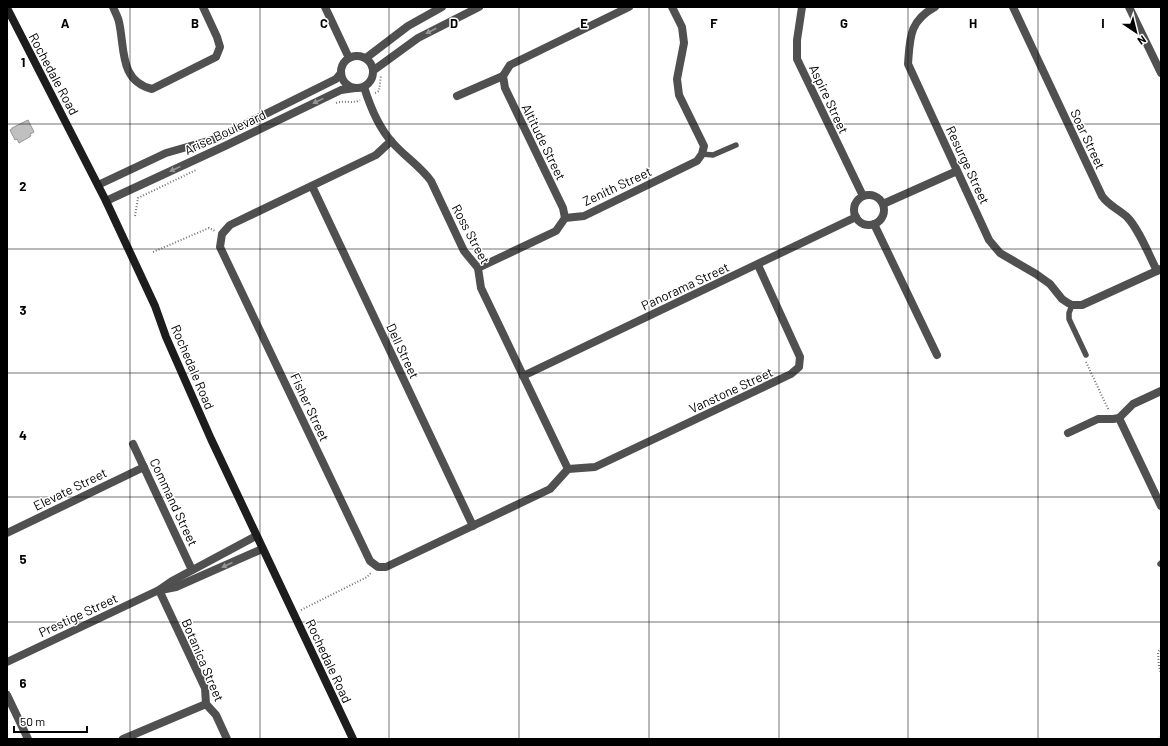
<svg xmlns="http://www.w3.org/2000/svg" width="1168" height="746" viewBox="0 0 1168 746" font-family="Barlow,sans-serif">
	<style>
		.building { fill: #c0c0c0; stroke: #949494 }
		.lines { fill: none; stroke-linecap: round; stroke-linejoin: round }
		.path { stroke: #727272; stroke-width: 2; stroke-dasharray: 1 2; stroke-linecap: butt }
		.lane { stroke: #505050; stroke-width: 5.5 }
		.street { stroke: #505050; stroke-width: 8 }
		.secondary { stroke: #1d1d1d; stroke-width: 8 }
		.oneway { fill: #969696 }
		.grid { fill: none; stroke: #000; stroke-width: 1; stroke-opacity: 0.55 }
		.labels { text-anchor: middle; dominant-baseline: central; stroke-width: 3; stroke-linejoin: round; paint-order: stroke }
		.street-label { font-size: 13px; fill: #000; stroke: #fff }
		.grid-label { font-size: 13px; text-anchor: middle; font-weight: bold; fill: #000; stroke: #fff; stroke-width: 3; stroke-linejoin: round; paint-order: stroke }
	</style>
	<rect width="100%" height="100%" fill="#fff"/>
	<polygon class="building" points="28,120 34,132 30,134 31,136 19,143 17,139 15,140 10,130 12,129 12,128"/>
	<g class="lines">
		<g class="path">
			<polyline points="375,93 379,91 381,76"/>
			<path d="M336 103C344 100 352 104 360 100"/>
			<polyline points="135,216 138,198 196,170"/>
			<polyline points="153,252 209,228 215,231"/>
			<polyline points="1086,362 1109,411"/>
			<polyline points="301,610 367,577 371,573"/>
			<polyline points="1161,625 1161,624"/>
			<polyline points="1161,648 1158,652 1159,667 1161,674"/>
			<polyline points="1158,739 1161,736"/>
		</g>
		<g class="lane">
			<polyline points="702,154 713,155 736,145"/>
			<polyline points="1072,305 1069,313 1069,319 1086,355"/>
			<polyline points="1160,564 1161,563"/>
		</g>
		<g class="street">
			<path d="M113 7C115 12 118 17 119 22 125 48 119 81 152 89L216 57 220 47 217 37 203 7"/>
			<polyline points="325,7 349,58"/>
			<polyline points="802,7 797,40 797,59 863,196"/>
			<path d="M935 7C909 21 910 38 908 64L989 240 1000 253 1036 274 1050 284 1062 299 1068 303 1072 305H1082L1161 269"/>
			<path d="M1013 7 1102 196C1108 205 1118 209 1126 216 1138 227 1149 255 1157 271"/>
			<polyline points="1129,7 1161,73"/>
			<circle cx="357" cy="72" r="16"/>
			<polyline points="366,58 408,26 442,7"/>
			<polyline points="374,70 418,38 479,7"/>
			<path d="M364 87C370 106 378 127 392 142 404 156 420 166 431 181L464 251 478 268 481 288 568 469"/>
			<polyline points="457,96 503,76"/>
			<polyline points="391,141 376,155 230,225 222,234 220,247 370,561 378,567 386,567 550,489 568,469"/>
			<polyline points="98,185 166,153 215,139 336,79 341,73"/>
			<polyline points="312,186 473,526"/>
			<circle cx="869" cy="210" r="15"/>
			<polyline points="106,201 227,145 341,90 355,88"/>
			<polyline points="883,204 957,171"/>
			<polyline points="565,218 563,208 505,88 503,76 510,65 629,7"/>
			<polyline points="874,224 937,355"/>
			<polyline points="478,268 556,231 565,218 584,216 697,161 702,154 704,146 679,95 677,79 684,43 682,27 672,7"/>
			<polyline points="523,376 856,217"/>
			<polyline points="1119,418 1161,506"/>
			<polyline points="1068,433 1098,419 1113,419 1119,418 1133,404 1161,391"/>
			<polyline points="133,444 192,570"/>
			<polyline points="568,469 595,467 791,374 799,367 800,357 758,265"/>
			<polyline points="7,533 144,467"/>
			<polyline points="159,590 205,688 206,704 216,715 227,739"/>
			<polyline points="161,590 176,587 262,549"/>
			<polyline points="7,662 159,590 172,581 256,536"/>
			<polyline points="7,695 28,739"/>
			<polyline points="123,739 206,704"/>
		</g>
		<polyline class="secondary" points="7,8 106,201 155,306 166,337 211,439 353,739"/>
	</g>
	<defs><path id="oneway-solid" d="M-6-.8H1V-3.2L6.5 0L1 3.2V.8H-6Z"/></defs>
	<g class="oneway">
		<use href="#oneway-solid" transform="translate(431 31) rotate(153)"/>
		<use href="#oneway-solid" transform="translate(318 101) rotate(154)"/>
		<use href="#oneway-solid" transform="translate(175 169) rotate(155)"/>
		<use href="#oneway-solid" transform="translate(227 565) rotate(156)"/>
	</g>
	<path class="grid" d="M130 7V739M260 7V739M389 7V739M519 7V739M649 7V739M779 7V739M908 7V739M1038 7V739M7 124H1161M7 249H1161M7 373H1161M7 497H1161M7 622H1161"/>
	<g class="labels">
		<g class="street-label">
			<text transform="translate(54 74) rotate(62)">Rochedale Road</text>
			<text transform="translate(829 99) rotate(65)">Aspire Street</text>
			<text transform="translate(225 132) rotate(-25)">Arise Boulevard</text>
			<text transform="translate(1088 139) rotate(65)">Soar Street</text>
			<text transform="translate(544 142) rotate(64)">Altitude Street</text>
			<text transform="translate(968 165) rotate(65)">Resurge Street</text>
			<text transform="translate(617 186) rotate(-25)">Zenith Street</text>
			<text transform="translate(471 234) rotate(62)">Ross Street</text>
			<text transform="translate(685 286) rotate(-25)">Panorama Street</text>
			<text transform="translate(403 351) rotate(65)">Dell Street</text>
			<text transform="translate(193 367) rotate(67)">Rochedale Road</text>
			<text transform="translate(731 390) rotate(-25)">Vanstone Street</text>
			<text transform="translate(310 407) rotate(65)">Fisher Street</text>
			<text transform="translate(70 489) rotate(-26)">Elevate Street</text>
			<text transform="translate(174 502) rotate(65)">Command Street</text>
			<text transform="translate(78 615) rotate(-25)">Prestige Street</text>
			<text transform="translate(203 660) rotate(67)">Botanica Street</text>
			<text transform="translate(329 661) rotate(65)">Rochedale Road</text>
		</g>
	</g>
	<g class="grid-label">
		<text x="65" y="28">A</text>
		<text x="195" y="28">B</text>
		<text x="324" y="28">C</text>
		<text x="454" y="28">D</text>
		<text x="584" y="28">E</text>
		<text x="714" y="28">F</text>
		<text x="844" y="28">G</text>
		<text x="973" y="28">H</text>
		<text x="1103" y="28">I</text>
		<text x="23" y="67">1</text>
		<text x="23" y="191">2</text>
		<text x="23" y="315">3</text>
		<text x="23" y="440">4</text>
		<text x="23" y="564">5</text>
		<text x="23" y="688">6</text>
	</g>
	<rect width="1168" height="746" fill="none" stroke="#000000" stroke-width="16"/>
	<g transform="translate(1136 32) rotate(145)" stroke="#ffffff" stroke-width="3" paint-order="stroke">
	<path d="M0-3L7 15L0 10L-7 15Z" fill="#000000"/>
	<text y="-6" font-size="11" font-weight="bold" text-anchor="middle" fill="#000000">N</text>
	</g>
	<path d="M14 726v6h73v-6" fill="none" stroke="#000000" stroke-width="2"/>
	<text x="20" y="726" font-size="12" fill="#000000" stroke="#ffffff" stroke-width="3" paint-order="stroke">50 m</text>
</svg>
